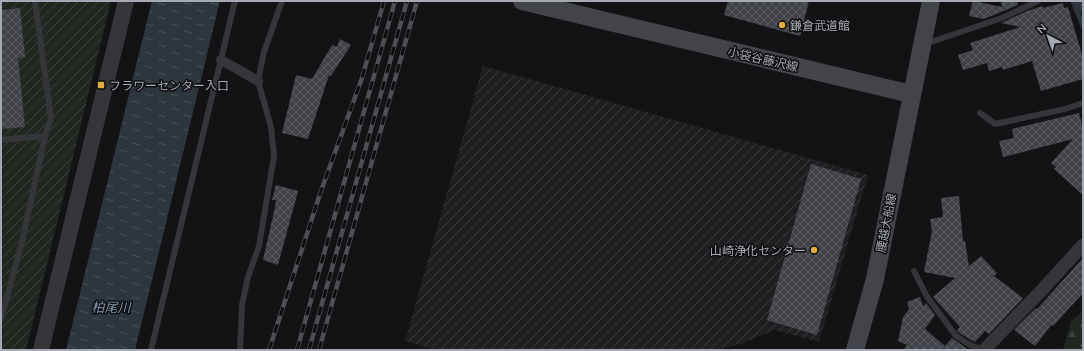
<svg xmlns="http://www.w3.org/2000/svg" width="1084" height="351" viewBox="0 0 1084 351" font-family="Mulish,'Noto Sans JP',sans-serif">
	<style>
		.industrial { fill: url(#industrial-furrows) }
		.forest { fill: url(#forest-firs) }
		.garden { fill: url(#garden-furrows) }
		.water { fill: url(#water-ripples) }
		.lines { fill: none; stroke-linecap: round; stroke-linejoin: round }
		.stream { stroke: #2e363d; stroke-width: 5 }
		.building { fill: url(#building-cross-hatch) }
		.service { stroke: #35353a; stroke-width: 6 }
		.pedestrian { stroke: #35353a; stroke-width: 10 }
		.minor { stroke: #35353a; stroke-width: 13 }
		.tertiary { stroke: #35353a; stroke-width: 16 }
		.secondary { stroke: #434449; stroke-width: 18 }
		.rail-casing { stroke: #4e4f54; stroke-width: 4.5 }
		.rail { stroke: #0e0e10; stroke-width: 3; stroke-dasharray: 9; stroke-linecap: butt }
		.poi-dot { fill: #e4ac3c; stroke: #0e0e10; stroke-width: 1.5 }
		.labels { text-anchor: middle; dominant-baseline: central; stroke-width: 3; stroke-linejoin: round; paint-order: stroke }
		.poi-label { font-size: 12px; fill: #a6aab4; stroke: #0e0e10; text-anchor: start }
		.street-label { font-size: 12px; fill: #a6aab4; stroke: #0e0e10 }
		.water-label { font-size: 13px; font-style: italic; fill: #7f98ad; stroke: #0e0e10 }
	</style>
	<defs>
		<pattern id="industrial-furrows" width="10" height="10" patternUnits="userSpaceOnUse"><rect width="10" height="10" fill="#1f1f22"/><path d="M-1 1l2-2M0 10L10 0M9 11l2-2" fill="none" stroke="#3d3d40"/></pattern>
		<pattern id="forest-firs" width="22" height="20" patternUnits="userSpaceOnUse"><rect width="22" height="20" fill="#202721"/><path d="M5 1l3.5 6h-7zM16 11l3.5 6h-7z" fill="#3d443f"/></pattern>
		<pattern id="garden-furrows" width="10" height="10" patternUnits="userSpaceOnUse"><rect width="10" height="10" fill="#202721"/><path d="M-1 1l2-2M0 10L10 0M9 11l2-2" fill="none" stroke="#3d443f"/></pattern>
		<pattern id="water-ripples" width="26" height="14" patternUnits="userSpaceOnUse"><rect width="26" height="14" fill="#2e363d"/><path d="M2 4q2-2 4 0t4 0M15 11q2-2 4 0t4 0" fill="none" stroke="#495057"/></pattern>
		<pattern id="building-cross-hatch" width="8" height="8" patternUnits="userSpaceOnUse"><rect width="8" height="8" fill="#424348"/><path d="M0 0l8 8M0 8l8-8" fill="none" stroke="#5a5b60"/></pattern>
	</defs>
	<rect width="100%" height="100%" fill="#131315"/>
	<polygon class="industrial" points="483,66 868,175 819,342 774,330 741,344 714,350 437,350 405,341"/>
	<polygon class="forest" points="1083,311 1083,350 1063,350 1071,321"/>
	<polygon class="garden" points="1,1 111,1 26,350 1,350"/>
	<polygon class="water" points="152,1 220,1 135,350 66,350"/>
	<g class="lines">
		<polyline class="stream" points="1073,1 1083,26"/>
	</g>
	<g class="building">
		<polygon points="728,1 809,1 800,36 724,15"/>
		<polygon points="973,1 1002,7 1001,1 1017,1 1018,5 984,19 969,16"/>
		<polygon points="1063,3 1064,8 1068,7 1083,58 1083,79 1041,91 1032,61 1003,70 1002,67 989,71 987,63 963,70 958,55 973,50 970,43 1020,27 1001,23 1027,11 1043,6 1043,8"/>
		<polygon points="20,8 25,57 18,58 25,127 1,129 1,10"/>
		<polygon points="340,39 351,45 331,76 329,75 308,139 282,133 296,75 312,79 332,45 337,47"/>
		<polygon points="1079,113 1083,128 1083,195 1054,169 1056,167 1051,163 1073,139 1003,157 999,141 1014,138 1012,129"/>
		<polygon points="811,164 861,179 817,335 767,320"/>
		<polygon points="276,185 298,191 278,265 263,260 275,207 276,200 272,200"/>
		<polygon points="959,196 963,241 965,241 969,266 981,256 997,273 994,276 1023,298 989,334 985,331 975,342 959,333 957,330 960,327 933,297 955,278 924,272 932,231 930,219 943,217 941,198"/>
		<polygon points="1083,258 1083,293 1053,326 1052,324 1035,346 1014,330 1036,308 1037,309"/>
		<polygon points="920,297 923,306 926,303 935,315 925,329 945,346 952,338 969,350 903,350 907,345 898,341 903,317 909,309 907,302"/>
	</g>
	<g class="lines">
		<g class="service">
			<polyline points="1078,1 1083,10"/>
			<polyline points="925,44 1002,18 1038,1"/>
			<polyline points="980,113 995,124 1065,109 1083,103"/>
			<polyline points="1,140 45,136"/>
			<polyline points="914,271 926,295 956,336 970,345 984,350"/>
			<polyline points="1,319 22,242 45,136 51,118 35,1"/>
			<polyline points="151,350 235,1"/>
			<polyline points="240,350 242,305 248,277 259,246 274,156 271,127 258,81 264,52 282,1"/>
		</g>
		<polyline class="pedestrian" points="221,60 258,81"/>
		<polyline class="minor" points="984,350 1042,290 1083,245"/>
		<polyline class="tertiary" points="41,350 126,1"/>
		<g class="secondary">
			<polyline points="522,1 911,94"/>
			<polyline points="855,350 875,279 931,1"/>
		</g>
		<defs>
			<g id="rail">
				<polyline points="269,350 321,191 362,78 384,1"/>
				<polyline points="297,350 395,1"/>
				<polyline points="309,350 407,1"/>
				<polyline points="319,350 417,1"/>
			</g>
		</defs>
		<use href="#rail" class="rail-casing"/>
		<use href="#rail" class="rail"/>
	</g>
	<g class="poi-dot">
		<circle cx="782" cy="25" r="4"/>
		<rect x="97" y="81" width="8" height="8" rx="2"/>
		<circle cx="814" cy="250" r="4"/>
	</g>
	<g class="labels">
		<g class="poi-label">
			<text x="790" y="25">鎌倉武道館</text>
			<text x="109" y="85">フラワーセンター入口</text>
			<text x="806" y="250" text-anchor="end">山崎浄化センター</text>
		</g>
		<g class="street-label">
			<text transform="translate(763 59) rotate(13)">小袋谷藤沢線</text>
			<text transform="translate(886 223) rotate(-79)">腰越大船線</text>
		</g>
		<g class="water-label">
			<text x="111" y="307">柏尾川</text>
		</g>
	</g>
	<rect width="1084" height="351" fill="none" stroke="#a6aab4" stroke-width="4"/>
	<g transform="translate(1048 36) rotate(319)" stroke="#0e0e10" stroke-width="3" paint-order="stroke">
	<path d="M0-3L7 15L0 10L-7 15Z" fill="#a6aab4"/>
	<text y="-6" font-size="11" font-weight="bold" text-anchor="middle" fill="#a6aab4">N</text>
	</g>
</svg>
